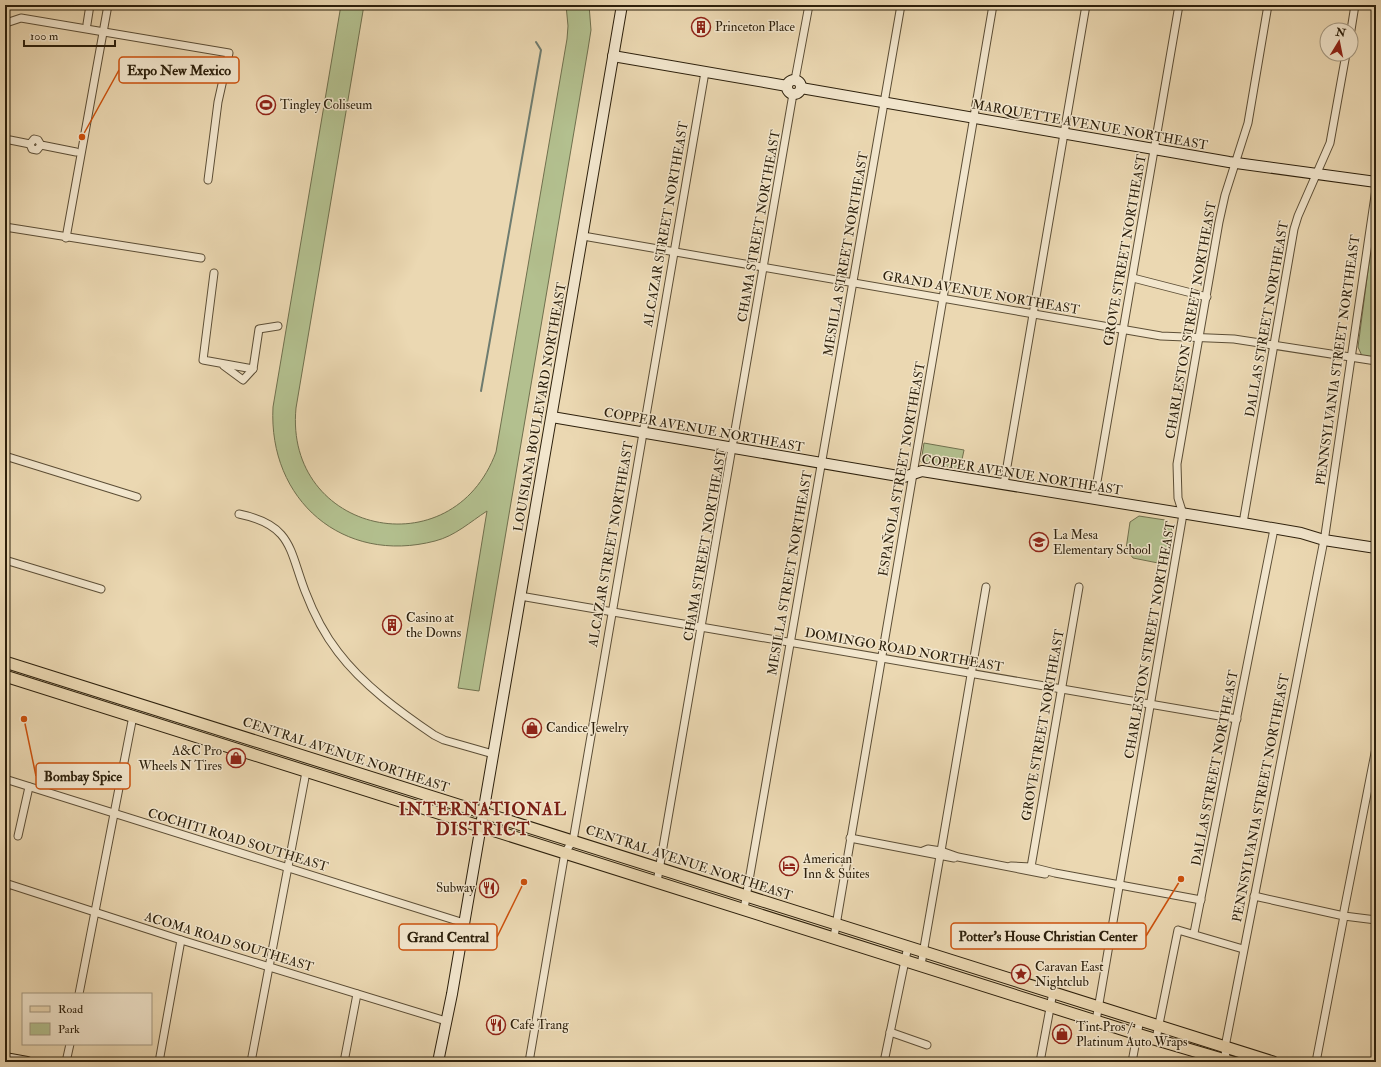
<svg xmlns="http://www.w3.org/2000/svg" width="1381" height="1067" viewBox="0 0 1381 1067" font-family="'IM FELL Double Pica',serif">
	<style>
		.green { fill: #b3c08f; stroke: #70704e }
		.lines { fill: none; stroke-linecap: round; stroke-linejoin: round }
		.stream { stroke: #6e7c70; stroke-width: 2 }
		.street-casing { stroke: #5c4e36; stroke-width: 9 }
		.secondary-casing { stroke: #2d200c; stroke-width: 12 }
		.primary-casing { stroke: #2d200c; stroke-width: 13 }
		.street { stroke: #f2e6cd; stroke-width: 7 }
		.secondary { stroke: #f2e6cd; stroke-width: 10 }
		.primary { stroke: #ebd8b2; stroke-width: 11 }
		.labels { text-anchor: middle; dominant-baseline: central; stroke-width: 3; stroke-linejoin: round; paint-order: stroke }
		.poi-label { font-size: 13px; fill: #2d200c; stroke: #f2e6cd; text-anchor: start }
		.street-label { font-size: 13px; fill: #2d200c; stroke: #f2e6cd }
		.district-label { font-size: 17px; font-weight: bold; letter-spacing: 1px; fill: #7a1f14; stroke: #f2e6cd }
		.leader { fill: none; stroke: #cc500c; stroke-width: 1.5 }
		.callout-dot { fill: #cc500c; stroke: #f2e6cd; stroke-width: 1.5 }
		.callout { fill: #f2e6cd; stroke: #cc500c; stroke-width: 1.5 }
		.callout-label { font-size: 14px; text-anchor: middle; font-weight: bold; fill: #2d200c }
	</style>
	<rect width="100%" height="100%" fill="#ebd8b2"/>
	<filter id="stains"><feTurbulence type="fractalNoise" baseFrequency=".005" numOctaves="4"/><feColorMatrix values="0 0 0 0 .2 0 0 0 0 .09 0 0 0 0 .02 0 0 0 .5 -.17"/></filter>
	<radialGradient id="worn" r=".72"><stop offset=".6" stop-color="#630" stop-opacity="0"/><stop offset="1" stop-color="#630" stop-opacity=".3"/></radialGradient>
	<g class="green">
		<path d="M341 5H364L296 408C284 533 452 571 496 452L567 39 568 26 566 5H589L591 30 588 49 479 691 458 688 487 511C470 522 455 536 435 541 343 565 268 500 273 407Z"/>
		<polygon points="1376,209 1376,359 1362,356 1358,347"/>
		<polygon points="924,443 964,450 960,469 921,462"/>
		<polygon points="1139,516 1165,520 1172,529 1167,556 1158,563 1133,558 1126,549 1130,522"/>
	</g>
	<g class="lines">
		<polyline class="stream" points="481,391 541,50 536,42"/>
		<defs>
			<g id="street">
				<polyline points="9,22 21,18 229,53 218,102 208,180"/>
				<polyline points="87,24 90,5"/>
				<polyline points="1351,30 1355,5"/>
				<polyline points="795,80 809,5"/>
				<polyline points="10,140 30,144 34,139 38,140 41,145 76,152"/>
				<polyline points="30,144 32,149 37,150 41,145"/>
				<polyline points="5,227 201,258"/>
				<polyline points="583,236 1161,336 1234,339 1376,361"/>
				<polyline points="66,238 108,5"/>
				<polyline points="214,273 203,360 253,369 259,329 278,326"/>
				<polyline points="1133,278 1207,297"/>
				<polyline points="224,366 243,380 253,369"/>
				<polyline points="5,456 137,497"/>
				<polyline points="1004,484 1086,5"/>
				<polyline points="1094,499 1179,5"/>
				<path d="M239 514C292 525 289 549 305 591 313 612 324 634 338 652 363 685 400 712 434 735L444 740 493 754"/>
				<polyline points="1243,523 1294,229 1298,216 1330,143 1346,54"/>
				<polyline points="1325,535 1376,189"/>
				<polyline points="5,560 101,589"/>
				<polyline points="520,596 1237,719"/>
				<polyline points="5,779 464,923"/>
				<polyline points="18,836 29,787"/>
				<polyline points="850,838 954,858"/>
				<polyline points="923,851 928,849 941,851 958,857 1045,874"/>
				<polyline points="941,851 986,587"/>
				<polyline points="1011,866 1031,867 1055,873 1201,900"/>
				<polyline points="1031,867 1079,587"/>
				<polyline points="657,882 793,94"/>
				<polyline points="5,883 178,939 446,1021"/>
				<polyline points="5,893 7,884"/>
				<polyline points="1254,896 1344,916 1376,920"/>
				<polyline points="744,909 901,5"/>
				<polyline points="1344,911 1376,748"/>
				<polyline points="1194,933 1274,529"/>
				<polyline points="834,937 993,5"/>
				<polyline points="921,965 940,856"/>
				<polyline points="79,994 133,716"/>
				<polyline points="1096,1021 1183,514 1178,498 1177,464 1219,222 1225,195 1248,123 1268,5"/>
				<polyline points="890,1032 927,1045"/>
				<polyline points="1156,1039 1178,930 1243,949"/>
				<polyline points="1226,1060 1225,1047 1324,540"/>
				<polyline points="66,1062 70,1044"/>
				<polyline points="159,1062 181,940"/>
				<polyline points="251,1062 306,772"/>
				<polyline points="344,1062 357,994"/>
				<polyline points="529,1062 565,852 573,841 705,72"/>
				<polyline points="884,1062 908,946"/>
				<polyline points="1040,1062 1053,992"/>
				<polyline points="1132,1062 1140,1019"/>
				<polyline points="1316,1062 1344,916"/>
			</g>
			<g id="secondary">
				<polyline points="613,56 787,86"/>
				<circle cx="794" cy="87" r="7"/>
				<polyline points="801,88 1229,162 1376,182"/>
				<polyline points="552,417 904,477 922,471 1243,523 1301,533 1324,540 1376,548"/>
				<polyline points="5,1058 27,1062"/>
				<polyline points="438,1062 452,994 622,5"/>
			</g>
			<g id="primary">
				<polyline points="5,662 1273,1062"/>
				<polyline points="5,676 1137,1034 1232,1062"/>
			</g>
		</defs>
		<use href="#street" class="street-casing"/>
		<use href="#secondary" class="secondary-casing"/>
		<use href="#primary" class="primary-casing"/>
		<use href="#street" class="street"/>
		<use href="#secondary" class="secondary"/>
		<use href="#primary" class="primary"/>
	</g>
	<defs>
		<symbol id="building-ring" viewBox="-11 -11 22 22"><circle r="9.5" fill="#f2e6cd" stroke="#8f2418" stroke-width="1.5"/><path d="M-4-6H4V6H1V3H-1V6H-4ZM-2.5-4.3h1.7v1.8h-1.7ZM.8-4.3h1.7v1.8H.8ZM-2.5-1h1.7V.8h-1.7ZM.8-1h1.7V.8H.8Z" fill="#8f2418"/></symbol>
		<symbol id="stadium-ring" viewBox="-11 -11 22 22"><circle r="9.5" fill="#f2e6cd" stroke="#8f2418" stroke-width="1.5"/><path d="M0-5a6.5 5 0 1 0 0 10a6.5 5 0 1 0 0-10ZM-3.5-1.8h7v3.6h-7Z" fill="#8f2418"/></symbol>
		<symbol id="school-ring" viewBox="-11 -11 22 22"><circle r="9.5" fill="#f2e6cd" stroke="#8f2418" stroke-width="1.5"/><path d="M0-5L7-2L0 1L-7-2ZM-4 1L0 2.5L4 1V4Q0 6-4 4Z" fill="#8f2418"/></symbol>
		<symbol id="shop-ring" viewBox="-11 -11 22 22"><circle r="9.5" fill="#f2e6cd" stroke="#8f2418" stroke-width="1.5"/><path d="M-5-2.5h2.3a2.7 3.5 0 0 1 5.4 0H5L5.5 6h-11ZM-1.5-2.5h3a1.5 2.3 0 0 0-3 0Z" fill="#8f2418"/></symbol>
		<symbol id="hotel-ring" viewBox="-11 -11 22 22"><circle r="9.5" fill="#f2e6cd" stroke="#8f2418" stroke-width="1.5"/><path d="M-6-4.5h1.5V1H6V5H4.5V3h-9V5H-6ZM-4 0a1.8 1.8 0 1 1 3.6 0ZM.5 0V-2.5h3Q6-2.5 6 0Z" fill="#8f2418"/></symbol>
		<symbol id="restaurant-ring" viewBox="-11 -11 22 22"><circle r="9.5" fill="#f2e6cd" stroke="#8f2418" stroke-width="1.5"/><path d="M-5-6h1v4h1v-4h1v4h1v-4h1v5L-1.5 .5V6h-2V.5L-5-1ZM5-6V6H3V1.5H1.5Q1.5-4 5-6Z" fill="#8f2418"/></symbol>
		<symbol id="sight-ring" viewBox="-11 -11 22 22"><circle r="9.5" fill="#f2e6cd" stroke="#8f2418" stroke-width="1.5"/><path d="M0-6L1.8-2.2L6-1.7L2.9 1.2L3.7 5.4L0 3.3L-3.7 5.4L-2.9 1.2L-6-1.7L-1.8-2.2Z" fill="#8f2418"/></symbol>
	</defs>
	<g fill-rule="evenodd">
		<use href="#building-ring" x="690" y="16" width="22" height="22"/>
		<use href="#stadium-ring" x="255" y="94" width="22" height="22"/>
		<use href="#school-ring" x="1028" y="531" width="22" height="22"/>
		<use href="#building-ring" x="381" y="614" width="22" height="22"/>
		<use href="#shop-ring" x="521" y="717" width="22" height="22"/>
		<use href="#shop-ring" x="225" y="747" width="22" height="22"/>
		<use href="#hotel-ring" x="778" y="855" width="22" height="22"/>
		<use href="#restaurant-ring" x="478" y="877" width="22" height="22"/>
		<use href="#sight-ring" x="1010" y="963" width="22" height="22"/>
		<use href="#restaurant-ring" x="485" y="1014" width="22" height="22"/>
		<use href="#shop-ring" x="1051" y="1023" width="22" height="22"/>
	</g>
	<g class="labels">
		<g class="poi-label">
			<text x="715" y="27">Princeton Place</text>
			<text x="280" y="105">Tingley Coliseum</text>
			<text x="1053" y="535">La Mesa<tspan x="1053" dy="15">Elementary School</tspan></text>
			<text x="406" y="618">Casino at<tspan x="406" dy="15">the Downs</tspan></text>
			<text x="546" y="728">Candice Jewelry</text>
			<text x="222" y="751" text-anchor="end">A&amp;C Pro<tspan x="222" dy="15">Wheels N Tires</tspan></text>
			<text x="803" y="859">American<tspan x="803" dy="15">Inn &amp; Suites</tspan></text>
			<text x="475" y="888" text-anchor="end">Subway</text>
			<text x="1035" y="967">Caravan East<tspan x="1035" dy="15">Nightclub</tspan></text>
			<text x="510" y="1025">Cafe Trang</text>
			<text x="1076" y="1027">Tint Pros /<tspan x="1076" dy="15">Platinum Auto Wraps</tspan></text>
		</g>
		<g class="street-label">
			<text transform="translate(1090 125) rotate(10)">MARQUETTE AVENUE NORTHEAST</text>
			<text transform="translate(666 224) rotate(-80)">ALCAZAR STREET NORTHEAST</text>
			<text transform="translate(759 226) rotate(-80)">CHAMA STREET NORTHEAST</text>
			<text transform="translate(1125 250) rotate(-80)">GROVE STREET NORTHEAST</text>
			<text transform="translate(846 254) rotate(-80)">MESILLA STREET NORTHEAST</text>
			<text transform="translate(981 293) rotate(10)">GRAND AVENUE NORTHEAST</text>
			<text transform="translate(1267 319) rotate(-80)">DALLAS STREET NORTHEAST</text>
			<text transform="translate(1191 320) rotate(-80)">CHARLESTON STREET NORTHEAST</text>
			<text transform="translate(1338 360) rotate(-82)">PENNSYLVANIA STREET NORTHEAST</text>
			<text transform="translate(540 407) rotate(-80)">LOUISIANA BOULEVARD NORTHEAST</text>
			<text transform="translate(704 430) rotate(10)">COPPER AVENUE NORTHEAST</text>
			<text transform="translate(902 469) rotate(-80)">ESPAÑOLA STREET NORTHEAST</text>
			<text transform="translate(1022 475) rotate(9)">COPPER AVENUE NORTHEAST</text>
			<text transform="translate(611 544) rotate(-80)">ALCAZAR STREET NORTHEAST</text>
			<text transform="translate(705 545) rotate(-80)">CHAMA STREET NORTHEAST</text>
			<text transform="translate(790 573) rotate(-80)">MESILLA STREET NORTHEAST</text>
			<text transform="translate(1150 640) rotate(-80)">CHARLESTON STREET NORTHEAST</text>
			<text transform="translate(904 650) rotate(10)">DOMINGO ROAD NORTHEAST</text>
			<text transform="translate(1043 725) rotate(-80)">GROVE STREET NORTHEAST</text>
			<text transform="translate(346 755) rotate(18)">CENTRAL AVENUE NORTHEAST</text>
			<text transform="translate(1215 768) rotate(-79)">DALLAS STREET NORTHEAST</text>
			<text transform="translate(1261 798) rotate(-79)">PENNSYLVANIA STREET NORTHEAST</text>
			<text transform="translate(238 840) rotate(17)">COCHITI ROAD SOUTHEAST</text>
			<text transform="translate(689 863) rotate(18)">CENTRAL AVENUE NORTHEAST</text>
			<text transform="translate(229 942) rotate(17)">ACOMA ROAD SOUTHEAST</text>
		</g>
		<g class="district-label">
			<text x="483" y="809">INTERNATIONAL<tspan x="483" dy="20">DISTRICT</tspan></text>
		</g>
	</g>
	<path class="leader" d="M82 137L119 70M24 719L36 776M1181 879L1146 936M524 882L497 937"/>
	<g class="callout-dot">
		<circle cx="82" cy="137" r="4"/>
		<circle cx="24" cy="719" r="4"/>
		<circle cx="1181" cy="879" r="4"/>
		<circle cx="524" cy="882" r="4"/>
	</g>
	<g class="callout">
		<rect x="119" y="57" width="120" height="26" rx="4"/>
		<rect x="36" y="763" width="94" height="26" rx="4"/>
		<rect x="951" y="923" width="195" height="26" rx="4"/>
		<rect x="399" y="924" width="98" height="26" rx="4"/>
	</g>
	<g class="callout-label">
		<text x="179" y="75">Expo New Mexico</text>
		<text x="83" y="781">Bombay Spice</text>
		<text x="1048" y="941">Potter's House Christian Center</text>
		<text x="448" y="942">Grand Central</text>
	</g>
	<rect width="1381" height="1067" fill="none" stroke="#ebd8b2" stroke-width="20"/>
	<rect x="6" y="6" width="1369" height="1055" fill="none" stroke="#2d200c" stroke-width="2"/>
	<rect x="10" y="10" width="1361" height="1047" fill="none" stroke="#2d200c"/>
	<rect x="22" y="993" width="130" height="52" fill="#f2e6cd" stroke="#a39780"/>
	<rect x="30" y="1006" width="20" height="6" fill="#ebd8b2" stroke="#a39780"/>
	<text x="58" y="1013" font-size="12" fill="#2d200c">Road</text>
	<rect x="30" y="1023" width="20" height="12" fill="#b3c08f" stroke="#a39780"/>
	<text x="58" y="1033" font-size="12" fill="#2d200c">Park</text>
	<g transform="translate(1339 42) rotate(10)"><circle r="19" fill="#f2e6cd" stroke="#a39780"/>
	<path d="M0-3L7 15L0 10L-7 15Z" fill="#8f2418"/>
	<text y="-6" font-size="11" font-weight="bold" text-anchor="middle" fill="#2d200c">N</text>
	</g>
	<path d="M24 40v6h91v-6" fill="none" stroke="#2d200c" stroke-width="2"/>
	<text x="30" y="40" font-size="12" fill="#2d200c" stroke="#f2e6cd" stroke-width="3" paint-order="stroke">100 m</text>
	<rect width="100%" height="100%" filter="url(#stains)"/>
	<rect width="100%" height="100%" fill="url(#worn)"/>
</svg>
